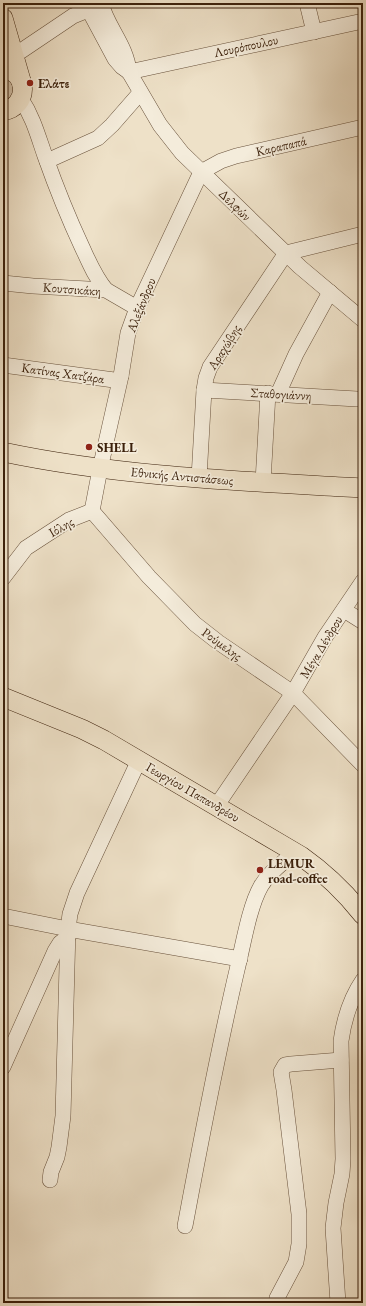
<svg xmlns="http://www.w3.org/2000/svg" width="366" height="1306" viewBox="0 0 366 1306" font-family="'EB Garamond',serif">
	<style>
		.green { fill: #d0c0a8; stroke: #86705a }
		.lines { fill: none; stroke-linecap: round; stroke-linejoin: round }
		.minor-casing { stroke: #68513b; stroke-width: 16 }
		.major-casing { stroke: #3c210c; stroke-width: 20 }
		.minor { stroke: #f4ecdb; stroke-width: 15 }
		.major { stroke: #eee1c8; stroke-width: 19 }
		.poi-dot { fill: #8f2418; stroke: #f4ecdb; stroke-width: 1.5 }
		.labels { text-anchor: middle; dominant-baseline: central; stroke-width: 3.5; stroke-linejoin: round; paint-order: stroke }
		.street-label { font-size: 13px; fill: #3c210c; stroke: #f4ecdb }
		.poi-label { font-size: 13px; font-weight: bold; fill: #3c210c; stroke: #f4ecdb; text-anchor: start }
	</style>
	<rect width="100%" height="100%" fill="#eee1c8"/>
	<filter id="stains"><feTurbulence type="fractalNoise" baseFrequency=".005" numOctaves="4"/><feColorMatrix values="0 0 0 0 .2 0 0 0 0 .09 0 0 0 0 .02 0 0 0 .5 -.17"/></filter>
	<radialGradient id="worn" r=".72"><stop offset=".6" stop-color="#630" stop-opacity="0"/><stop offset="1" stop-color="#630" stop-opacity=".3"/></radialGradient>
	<polygon class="green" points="3,76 12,80 16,92 3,104"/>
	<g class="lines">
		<defs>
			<g id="minor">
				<polyline points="85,3 115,59 122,67 129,72"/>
				<path d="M101 3C107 27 127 46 129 72L160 125 182 153 300 267 363 320"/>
				<polyline points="307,3 314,32"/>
				<polyline points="14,54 21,51 73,16 105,3"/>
				<polyline points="129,72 363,21"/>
				<path d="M21 99C33 117 38 136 45 156 56 187 68 217 82 247 89 262 95 277 106 290"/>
				<polyline points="47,161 98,138 112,125 140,93"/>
				<polyline points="3,283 33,286 106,290 137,308"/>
				<polyline points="3,365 114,380 118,380 121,376"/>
				<polyline points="204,390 357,399"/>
				<polyline points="278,394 296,354 330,292"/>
				<polyline points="199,478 204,390 206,378 210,367 286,253 363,234"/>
				<polyline points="263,482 268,393"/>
				<polyline points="92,511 100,469 121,376 128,333 137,308 201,172 221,161 236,156 363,127"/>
				<polyline points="92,511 149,577 195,624 218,642 293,693 363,765"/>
				<polyline points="3,578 26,548 69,520 92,511"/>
				<polyline points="344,610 363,622"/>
				<polyline points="217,805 293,693 325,637 363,581"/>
				<polyline points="3,916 68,929 240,959"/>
				<polyline points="3,1067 55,951 60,943 68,937"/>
				<polyline points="50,1180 51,1172 57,1157 59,1147 63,1116 68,929 70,914 77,893 139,760"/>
				<path d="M185 1226C201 1140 217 1055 237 970 243 946 249 907 261 886 269 872 283 863 295 852"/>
				<polyline points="276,1303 277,1298 296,1262 299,1244 299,1214 284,1090 281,1072 285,1065 291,1064 341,1060"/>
				<path d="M338 1303 333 1228 336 1203 342 1174 343 1159 341 1041C344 1019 350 999 363 980"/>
			</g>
			<g id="major">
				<polyline points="3,18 22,84"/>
				<path d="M3 69C29 71 29 107 3 111"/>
				<path d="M3 452C121 477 243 481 363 488"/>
				<path d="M3 697 82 729 104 740 301 856C325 873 345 892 363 915"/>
			</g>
		</defs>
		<use href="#minor" class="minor-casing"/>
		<use href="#major" class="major-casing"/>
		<use href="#minor" class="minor"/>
		<use href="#major" class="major"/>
	</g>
	<g class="poi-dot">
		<circle cx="30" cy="83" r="4"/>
		<circle cx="89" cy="447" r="4"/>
		<circle cx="260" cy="870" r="4"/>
	</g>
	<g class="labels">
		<g class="street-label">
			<text transform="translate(246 46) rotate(-12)">Λουρόπουλου</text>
			<text transform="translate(281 146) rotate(-13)">Καραπαπά</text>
			<text transform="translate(235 205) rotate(44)">Δελφών</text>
			<text transform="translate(72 289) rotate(4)">Κουτσικάκη</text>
			<text transform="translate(141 305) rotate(-68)">Αλεξάνδρου</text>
			<text transform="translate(224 347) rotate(-58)">Αραχώβης</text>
			<text transform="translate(63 373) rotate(8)">Κατίνας Χατζάρα</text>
			<text transform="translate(281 394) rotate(3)">Σταθογιάννη</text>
			<text transform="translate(182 476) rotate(5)">Εθνικής Αντιστάσεως</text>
			<text transform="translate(61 527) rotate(-30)">Ιόλης</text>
			<text transform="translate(222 644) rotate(36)">Ρούμελης</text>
			<text transform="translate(321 647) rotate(-59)">Μέγα Δένδρου</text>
			<text transform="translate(193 792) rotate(30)">Γεωργίου Παπανδρέου</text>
		</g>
		<g class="poi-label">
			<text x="38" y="83">Ελάτε</text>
			<text x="97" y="447">SHELL</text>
			<text x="268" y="863">LEMUR<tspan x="268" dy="15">road-coffee</tspan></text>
		</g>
	</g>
	<rect width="366" height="1306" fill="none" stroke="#eee1c8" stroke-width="16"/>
	<rect x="4" y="4" width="358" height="1298" fill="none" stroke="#3c210c" stroke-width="2"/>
	<rect x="8" y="8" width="350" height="1290" fill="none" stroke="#3c210c"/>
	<rect width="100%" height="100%" filter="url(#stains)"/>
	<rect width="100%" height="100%" fill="url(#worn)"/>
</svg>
